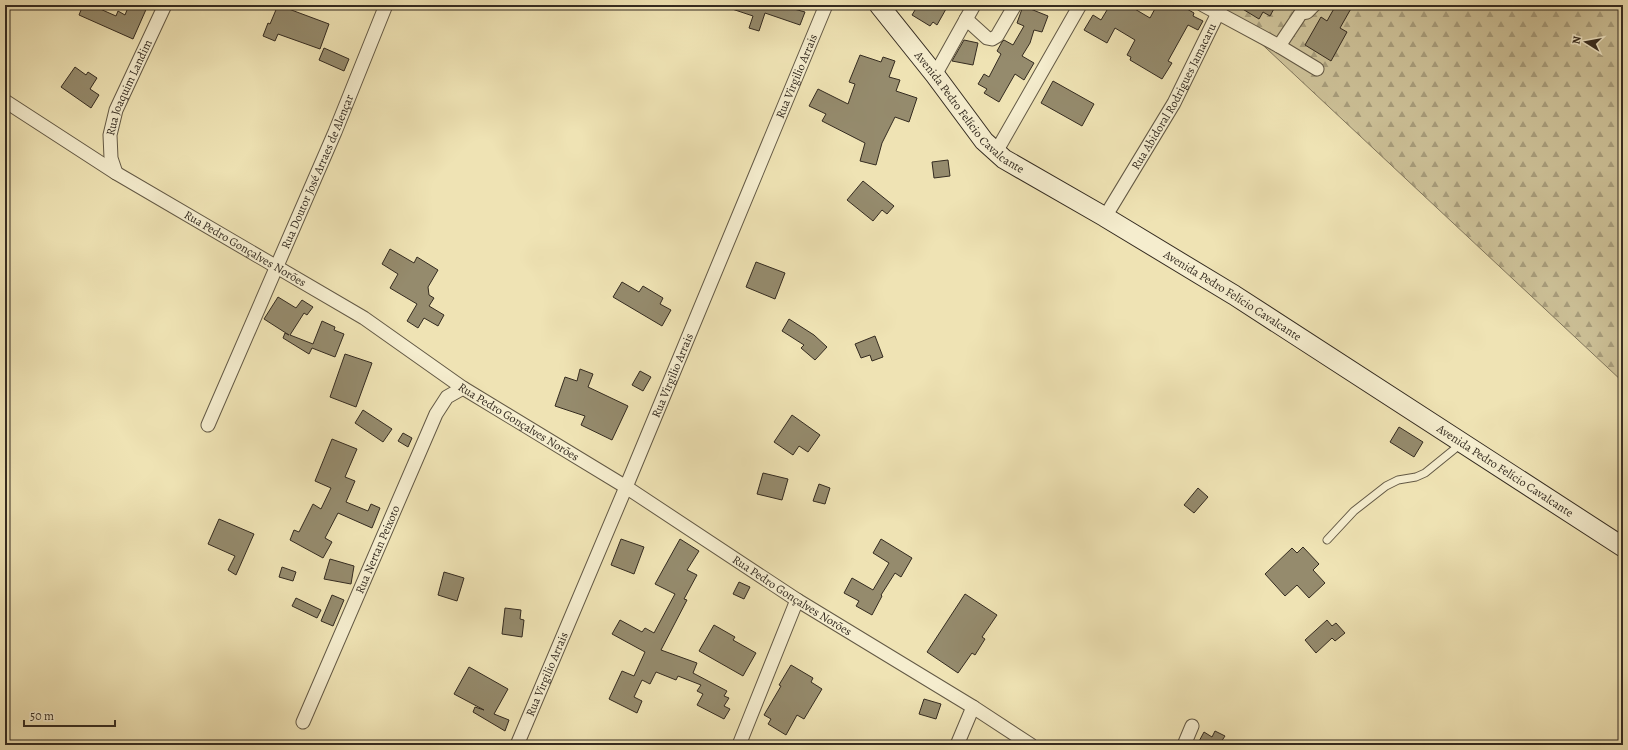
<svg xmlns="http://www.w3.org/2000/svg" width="1628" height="750" viewBox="0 0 1628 750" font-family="Alegreya,serif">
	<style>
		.forest { fill: url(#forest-firs); stroke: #82785e }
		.building { fill: #958b6d; stroke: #342b20 }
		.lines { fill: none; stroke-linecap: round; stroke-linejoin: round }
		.lane-casing { stroke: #635945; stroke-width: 9 }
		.street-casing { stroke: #635945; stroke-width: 15 }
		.secondary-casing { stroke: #342b20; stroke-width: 21 }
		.lane { stroke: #f5edce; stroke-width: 7 }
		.street { stroke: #f5edce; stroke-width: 13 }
		.secondary { stroke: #f5edce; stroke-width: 19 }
		.labels { text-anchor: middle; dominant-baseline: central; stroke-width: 3.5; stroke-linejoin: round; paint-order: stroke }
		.street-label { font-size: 12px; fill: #342b20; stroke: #f5edce }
	</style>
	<defs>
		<pattern id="forest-firs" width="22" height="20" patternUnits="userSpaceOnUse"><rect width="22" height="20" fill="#cfc49b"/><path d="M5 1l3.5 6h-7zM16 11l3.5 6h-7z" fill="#a99f7e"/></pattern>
	</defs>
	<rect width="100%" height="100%" fill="#efe3b4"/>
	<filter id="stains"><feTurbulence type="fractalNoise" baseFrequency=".005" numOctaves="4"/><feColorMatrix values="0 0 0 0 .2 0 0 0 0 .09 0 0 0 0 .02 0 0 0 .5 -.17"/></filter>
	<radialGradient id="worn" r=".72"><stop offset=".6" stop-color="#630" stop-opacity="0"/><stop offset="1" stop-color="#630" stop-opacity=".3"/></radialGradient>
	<polygon class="forest" points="1220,5 1623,5 1623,382"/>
	<g class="building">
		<polygon points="83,5 91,5 116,16 118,11 125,15 129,5 148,5 133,39 79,15"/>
		<polygon points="278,5 329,24 320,49 278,34 275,41 263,36 268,23 270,24"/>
		<polygon points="726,5 796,5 794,9 805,12 800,25 765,13 759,31 749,28 753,16 726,7"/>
		<polygon points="918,5 939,5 946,9 937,25 933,22 930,26 912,15"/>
		<polygon points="1110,5 1128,5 1150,18 1157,5 1180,5 1194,13 1193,16 1203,21 1198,30 1188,25 1168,61 1172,63 1162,79 1130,60 1131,57 1127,55 1135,40 1115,28 1107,43 1084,30 1093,15 1101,20"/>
		<polygon points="1236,5 1276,5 1270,16 1263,12 1259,19"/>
		<polygon points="1336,5 1353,5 1340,28 1347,32 1331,61 1305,45 1321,17 1327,21"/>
		<polygon points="1023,6 1048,16 1042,32 1034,30 1030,43 1022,56 1034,63 1024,80 1015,74 999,102 984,93 987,89 978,84 984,74 989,77 1001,54 997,51 1002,42 1004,40 1013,45 1024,26 1017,23"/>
		<polygon points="964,40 978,43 973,65 952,61"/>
		<polygon points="324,48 349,59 344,71 319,60"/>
		<polygon points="860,55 881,62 883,57 895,61 889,77 900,80 896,91 917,98 909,122 895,117 882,143 876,165 860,161 865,143 822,121 826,114 809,106 818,89 848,104 855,84 849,82"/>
		<polygon points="75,67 86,75 88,72 97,78 90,89 99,95 91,108 61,87"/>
		<polygon points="1053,81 1094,104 1082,126 1041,103"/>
		<polygon points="948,160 950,176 934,178 932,162"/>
		<polygon points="863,181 894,206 887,214 882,210 873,221 847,200"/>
		<polygon points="390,249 414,263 417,257 438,270 428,287 429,295 434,298 429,306 444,315 438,326 424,318 418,328 407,321 417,304 390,288 398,274 382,264"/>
		<polygon points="756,262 785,273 775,299 746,287"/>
		<polygon points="622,282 639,292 643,286 663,298 660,304 671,310 662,326 613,297"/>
		<polygon points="278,297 296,308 302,300 313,307 307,315 304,313 290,335 313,344 322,321 335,327 334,330 344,334 335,357 312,348 309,354 283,338 285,333 289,335 264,319"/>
		<polygon points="789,319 814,335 827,347 815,360 801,348 804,345 782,331"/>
		<polygon points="875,336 883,357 872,361 870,355 861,358 855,344"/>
		<polygon points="345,354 372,363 356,407 330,397"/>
		<polygon points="580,369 593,374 588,387 628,406 612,440 581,425 585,416 555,406 565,377 577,381"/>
		<polygon points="640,371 651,377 643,391 632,385"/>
		<polygon points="363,410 392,429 383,442 355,423"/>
		<polygon points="792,415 820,435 808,452 799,446 793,455 774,442"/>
		<polygon points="1399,427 1423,442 1414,457 1390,442"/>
		<polygon points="403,433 412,438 408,447 398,441"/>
		<polygon points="332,439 357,449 345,477 355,481 346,502 368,511 371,504 380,508 372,528 338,513 325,538 332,542 323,558 290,540 294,530 299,532 313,504 321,509 331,488 315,481"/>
		<polygon points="763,473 788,479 782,500 757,494"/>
		<polygon points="819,484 830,488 825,504 813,501"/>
		<polygon points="1198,488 1208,497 1194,513 1184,505"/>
		<polygon points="219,519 254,534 236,575 228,570 235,556 208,544"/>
		<polygon points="621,539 644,547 634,574 611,565"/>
		<polygon points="680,539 699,551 687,570 697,575 684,599 687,600 661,650 697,663 693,673 727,691 724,696 729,698 724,706 730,709 724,719 697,705 703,694 697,691 701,685 678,676 676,680 656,672 650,684 642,680 634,697 642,701 637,713 609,699 622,671 634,676 645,652 612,634 620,620 642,632 645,628 654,633 675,594 655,584"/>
		<polygon points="881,539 912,558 901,577 895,573 881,595 882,596 872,615 856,606 859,601 844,593 852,578 873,590 889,563 873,553"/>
		<polygon points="1303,547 1319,564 1313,570 1325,583 1309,598 1297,585 1285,596 1265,574 1292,548 1297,553"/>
		<polygon points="330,559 354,566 351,584 324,579"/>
		<polygon points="282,567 296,572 293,581 279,577"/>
		<polygon points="444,572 464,578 457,601 438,595"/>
		<polygon points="739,582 750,587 744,599 733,594"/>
		<polygon points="965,594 997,615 982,637 985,639 975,655 972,653 958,673 927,652"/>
		<polygon points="332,595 344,600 333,626 321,621"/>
		<polygon points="296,598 321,610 317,618 292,606"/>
		<polygon points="505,608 521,610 520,619 524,620 522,637 502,634"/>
		<polygon points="1327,620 1332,626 1336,623 1345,633 1335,641 1332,638 1316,653 1305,640"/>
		<polygon points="714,625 735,637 733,640 756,653 743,676 699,651"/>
		<polygon points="791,665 813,678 811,682 822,689 804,719 797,715 786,735 768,724 771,719 764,715 781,686 779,685"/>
		<polygon points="469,667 508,689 494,714 509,720 505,731 473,712 475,707 484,710 454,694"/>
		<polygon points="924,699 941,704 936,719 919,714"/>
		<polygon points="1215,731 1225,736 1221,742 1227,745 1197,745 1204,732 1212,737"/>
	</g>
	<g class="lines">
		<defs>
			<polyline id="lane" points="1327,540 1354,511 1386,486 1398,480 1416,477 1425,473 1462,443"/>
			<g id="street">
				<polyline points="1203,5 1279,46 1317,69"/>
				<polyline points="966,19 987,38 992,39 997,36 1015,5"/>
				<polyline points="1279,46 1301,13 1307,12 1314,5"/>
				<polyline points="935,75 974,5"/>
				<path id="s1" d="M5 101 116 173 364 318 463 388 626 487 797 600 973 707 1031 745"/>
				<polyline points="996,152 1080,5"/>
				<path id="s2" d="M116 173 111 158 110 135 116 110 165 5"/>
				<path id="s3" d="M1105 217 1174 103 1222 5"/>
				<path id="s4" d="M208 425 335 132 386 5"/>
				<path id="s5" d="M303 722 436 414 447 397 463 388"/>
				<path id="s6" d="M517 745 626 487 826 5"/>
				<polyline points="739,745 797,600"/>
				<polyline points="957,745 973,707"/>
				<polyline points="1184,745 1192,726"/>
			</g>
			<g id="secondary">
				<path id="s7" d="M879 5 935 75 984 141 1004 159 1105 217 1234 295 1623 547"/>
			</g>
		</defs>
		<use href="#lane" class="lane-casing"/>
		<use href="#street" class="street-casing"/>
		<use href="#secondary" class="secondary-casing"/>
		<use href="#lane" class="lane"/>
		<use href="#street" class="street"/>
		<use href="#secondary" class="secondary"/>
	</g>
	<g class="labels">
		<g class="street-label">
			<text stroke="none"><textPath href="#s6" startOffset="725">Rua Virgilio Arrais</textPath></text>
			<text stroke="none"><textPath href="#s2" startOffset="90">Rua Joaquim Landim</textPath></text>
			<text stroke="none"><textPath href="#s3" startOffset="139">Rua Abidoral Rodrigues Jamacaru</textPath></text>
			<text stroke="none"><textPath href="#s7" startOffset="141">Avenida Pedro Felício Cavalcante</textPath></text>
			<text stroke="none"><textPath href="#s4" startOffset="276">Rua Doutor José Arraes de Alençar</textPath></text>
			<text stroke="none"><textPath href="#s1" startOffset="282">Rua Pedro Gonçalves Norões</textPath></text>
			<text stroke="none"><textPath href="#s7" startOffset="465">Avenida Pedro Felício Cavalcante</textPath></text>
			<text stroke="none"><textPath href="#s6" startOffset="401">Rua Virgilio Arrais</textPath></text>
			<text stroke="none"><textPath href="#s1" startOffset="606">Rua Pedro Gonçalves Norões</textPath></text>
			<text stroke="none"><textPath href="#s7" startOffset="789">Avenida Pedro Felício Cavalcante</textPath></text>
			<text stroke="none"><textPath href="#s5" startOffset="188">Rua Nertan Peixoto</textPath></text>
			<text stroke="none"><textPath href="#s1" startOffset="930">Rua Pedro Gonçalves Norões</textPath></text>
			<text stroke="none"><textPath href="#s6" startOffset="77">Rua Virgilio Arrais</textPath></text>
		</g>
	</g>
	<rect width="1628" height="750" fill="none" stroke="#efe3b4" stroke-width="20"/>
	<rect x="6" y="6" width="1616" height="738" fill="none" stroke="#342b20" stroke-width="2"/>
	<rect x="10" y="10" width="1608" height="730" fill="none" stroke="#342b20"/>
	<g transform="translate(1586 42) rotate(281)" stroke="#f5edce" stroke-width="3" paint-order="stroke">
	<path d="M0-3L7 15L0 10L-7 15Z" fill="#342b20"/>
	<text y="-6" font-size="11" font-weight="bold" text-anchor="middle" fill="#342b20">N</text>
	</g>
	<path d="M24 720v6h91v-6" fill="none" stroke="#342b20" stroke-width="2"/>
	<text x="30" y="720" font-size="12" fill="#342b20" stroke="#f5edce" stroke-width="3" paint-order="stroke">50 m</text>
	<rect width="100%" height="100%" filter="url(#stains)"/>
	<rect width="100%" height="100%" fill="url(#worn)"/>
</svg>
